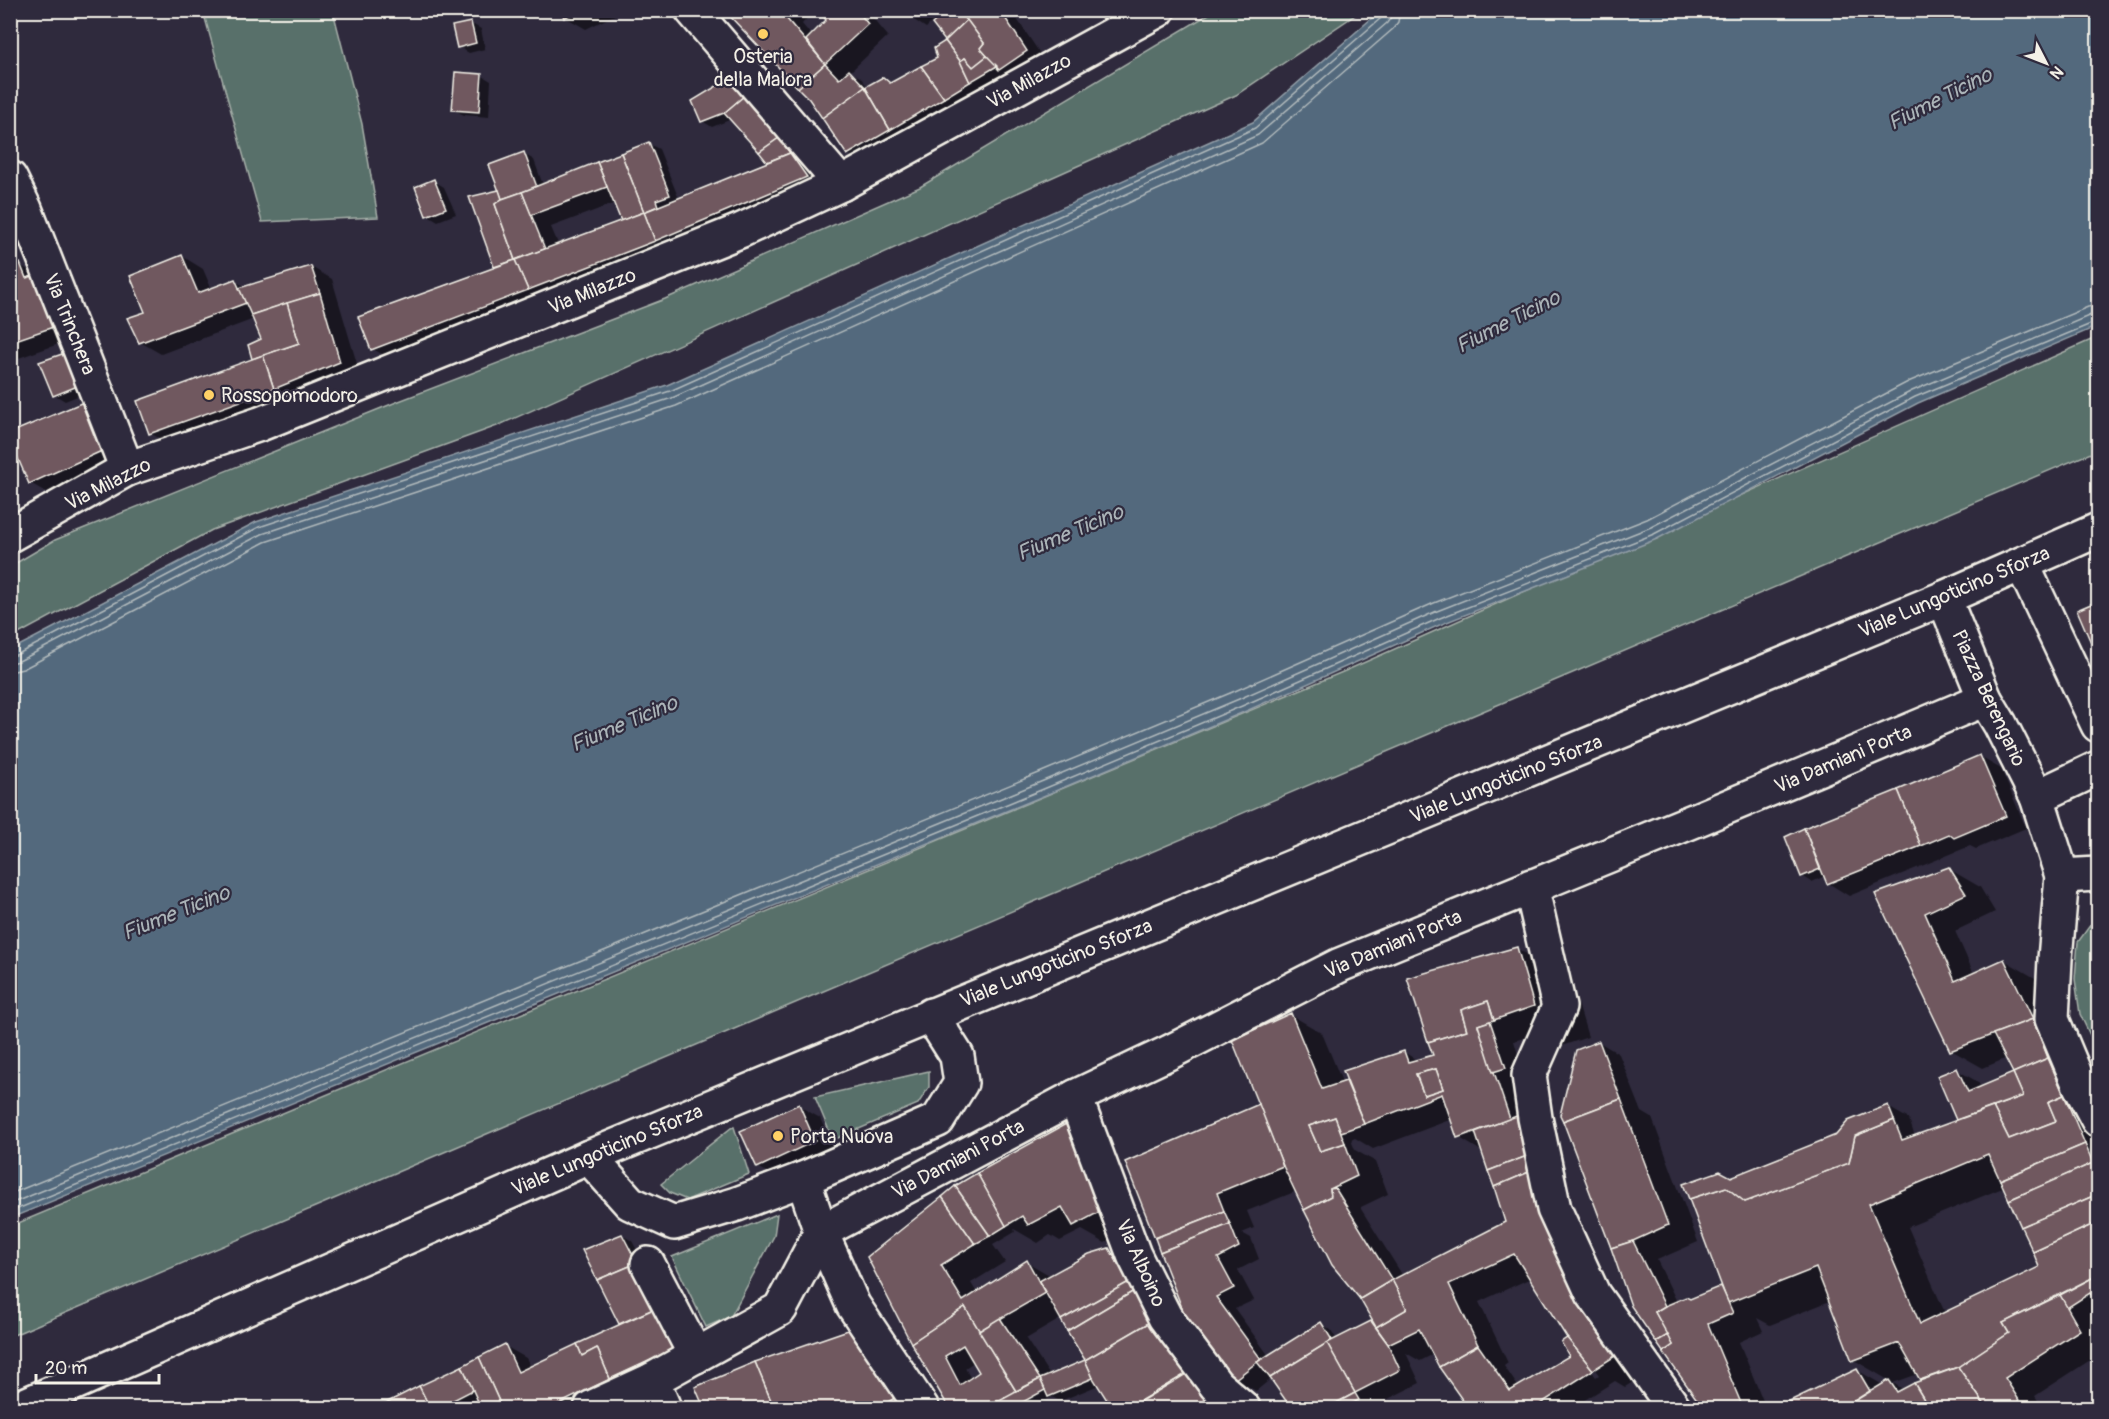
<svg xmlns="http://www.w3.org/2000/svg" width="2109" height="1419" viewBox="0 0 2109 1419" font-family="Pangolin,sans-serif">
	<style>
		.green { fill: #596f6a; stroke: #a6b0a9; stroke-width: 1.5 }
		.water { fill: #52697d; stroke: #939fa8; stroke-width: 1.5 }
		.shadow { fill: #0007; fill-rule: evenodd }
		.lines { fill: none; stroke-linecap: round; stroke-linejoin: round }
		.shore { stroke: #b3bbbd; stroke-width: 1.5 }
		.building { fill: #6f585f; stroke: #f4f1e8; stroke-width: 1.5; fill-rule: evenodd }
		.street-casing { stroke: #f4f1e8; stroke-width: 38 }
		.secondary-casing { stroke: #f4f1e8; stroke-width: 38 }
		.street { stroke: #2f2a3d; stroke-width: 33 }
		.secondary { stroke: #2f2a3d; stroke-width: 33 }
		.poi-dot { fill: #ffd166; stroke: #2f2a3d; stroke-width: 2 }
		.labels { text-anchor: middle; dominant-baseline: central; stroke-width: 4.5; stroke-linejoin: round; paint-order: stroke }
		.poi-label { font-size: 20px; fill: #f4f1e8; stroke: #2f2a3d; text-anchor: start }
		.street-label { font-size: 20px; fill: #f4f1e8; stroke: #2f2a3d }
		.water-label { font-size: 21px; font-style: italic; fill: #abb4b8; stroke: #2f2a3d }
	</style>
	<rect width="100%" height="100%" fill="#2f2a3d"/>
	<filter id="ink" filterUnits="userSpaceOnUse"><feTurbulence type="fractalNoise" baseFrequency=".0167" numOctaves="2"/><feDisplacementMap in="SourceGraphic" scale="12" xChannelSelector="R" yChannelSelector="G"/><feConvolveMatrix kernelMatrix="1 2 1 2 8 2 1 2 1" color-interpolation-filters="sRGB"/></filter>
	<g filter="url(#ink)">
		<g class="green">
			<polygon points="203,11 333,11 362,124 378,217 262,222"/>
			<polygon points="1214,11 1361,11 1236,95 497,426 212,530 11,638 11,566 55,540 399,401 665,299 920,187"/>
			<polygon points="2098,337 2098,450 11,1336 11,1226 1345,671"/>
			<polygon points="2098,918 2098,1052 2080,1014 2075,979 2078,942 2091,924"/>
			<polygon points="929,1071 929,1087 918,1104 833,1140 815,1097"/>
			<polygon points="734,1127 749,1174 687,1200 670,1193 661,1184 731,1128"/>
			<polygon points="777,1214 774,1236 731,1316 706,1327 672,1257"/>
		</g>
		<polygon class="water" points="1380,11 2098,11 2098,326 1918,403 1657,539 1442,624 1244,712 1048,794 11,1218 11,650 256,522 667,385 1253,122"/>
		<g class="shadow">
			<polygon points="562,10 625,10 586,29 565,17"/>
			<polygon points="726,10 804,10 809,16 802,24 812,36 828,20 821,10 866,10 888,36 850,72 860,77 869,88 883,78 892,83 939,58 947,41 932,22 926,28 899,10 1011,10 1047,64 1021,81 1006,72 957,101 964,110 869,166 848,154 810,98"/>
			<polygon points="470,23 481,29 485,49 469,53 459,47"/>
			<polygon points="481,75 491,81 489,117 464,115 454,110"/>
			<path d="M730 79 827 189 394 361 373 349 498 268 495 266 501 191 524 154 534 160 543 185 649 144 659 149 679 199 771 162 732 119 712 127 702 121ZM615 203 623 222 559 246 551 227Z"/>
			<polygon points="434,181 444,187 456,214 438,221 428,215"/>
			<polygon points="182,256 203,269 212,290 235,281 246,287 311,267 332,279 360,374 171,445 150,433 257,359 263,340 254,319 161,354 140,342 147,313"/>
			<polygon points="20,265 38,276 79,337 10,361 10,268"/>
			<polygon points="41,363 90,391 65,401 55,395"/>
			<polygon points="86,402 124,462 51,495 30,483"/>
			<polygon points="2098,602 2098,655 2079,611"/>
			<polygon points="1980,757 2001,769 2026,828 1976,849 1970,846 1849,896 1828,883 1825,876 1812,882 1802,876 1787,838"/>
			<path d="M1949 869 1980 887 1995 912 1955 931 1974 974 2004 960 2035 978 2098 1117V1317L2094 1320 2098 1328V1355L2035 1396 2043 1408H1779L1857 1370 1883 1385 1890 1381 1854 1360 1830 1301 1770 1325 1757 1318 1763 1331 1739 1342 1766 1408H1704L1633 1305 1599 1042 1619 1054 1642 1112 1652 1118 1698 1242 1657 1260 1677 1302 1690 1301 1721 1288 1725 1290 1731 1179 1837 1136 1888 1107 1909 1119 1914 1134 1917 1136 1960 1121 1957 1119V1070L1978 1082 1981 1088 2015 1073 2007 1058 1983 1068 1951 1050 1877 895ZM2005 1187 2041 1268 1945 1313 1908 1227ZM1918 1374 1925 1381 1918 1388 1914 1385 1904 1390 1893 1383Z"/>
			<path d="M1516 948 1571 980 1588 1037 1550 1050 1527 1037 1514 1041 1520 1061 1515 1063 1540 1136 1532 1139 1650 1371 1625 1387 1615 1381 1572 1408H1470L1447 1379 1434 1354 1420 1361 1406 1353 1420 1383 1376 1405 1377 1408H1293L1272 1378 1256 1391 1235 1379 1127 1162 1261 1105 1291 1015 1322 1033 1343 1084 1404 1052 1418 1061 1435 1056ZM1452 1119 1458 1137 1483 1152 1507 1222 1403 1276 1361 1209V1207L1388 1194 1376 1162 1355 1150 1351 1140 1355 1138 1373 1149ZM1297 1191 1377 1326 1371 1322 1337 1340 1331 1330 1321 1324 1269 1356 1235 1309 1254 1300 1238 1270 1259 1259 1251 1238 1242 1233 1254 1228 1247 1211ZM1531 1278 1569 1338 1571 1357 1519 1388 1504 1366 1508 1363 1479 1302ZM1586 1358 1599 1375 1596 1377 1588 1366Z"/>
			<polygon points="799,1106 820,1118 835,1153 779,1179 758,1167"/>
			<path d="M1066 1126 1097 1144 1135 1227 1105 1243 1082 1230 1060 1241 1050 1235 1038 1243 1014 1229 1015 1232 993 1245 1005 1262 971 1283 977 1293 1027 1262 1051 1276 1109 1250 1130 1262 1225 1408H1113L1099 1385 1060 1401 1052 1397 1032 1408H951L912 1342 869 1257ZM1062 1318 1086 1362 1051 1377 1026 1339ZM974 1362 981 1373 971 1379 965 1368Z"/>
			<polygon points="622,1235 632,1241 697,1360 595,1408 483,1408 478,1398 458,1408 379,1408 505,1346 526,1358 531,1367 621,1325 584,1251"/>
			<polygon points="851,1331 920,1408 706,1408 697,1388"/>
		</g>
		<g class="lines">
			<g class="shore">
				<polyline points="10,655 16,655 259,527 670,391 1255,128 1381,18 1384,10"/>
				<polyline points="10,663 19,661 262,534 672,398 1258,135 1387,23 1391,17 1391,10"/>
				<polyline points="10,672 23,669 265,542 676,406 1262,143 1393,29 1398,22 1400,10"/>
				<polyline points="10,1194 1039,773 1235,691 1434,603 1647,519 1908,382 2088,307 2098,305"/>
				<polyline points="10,1204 1043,781 1239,699 1437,611 1651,527 1912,391 2091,315 2098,314"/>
				<polyline points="10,1212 1046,788 1242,706 1440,618 1654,534 1915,397 2098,321"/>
			</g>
		</g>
		<g class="building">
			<polygon points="561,10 579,10 564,18"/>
			<polygon points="724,10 783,10 781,12 825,64 798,88"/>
			<polygon points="819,10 857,10 868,24 825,64 806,40 826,20"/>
			<polygon points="940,10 959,10 967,20 945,41 932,24 943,14"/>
			<polygon points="959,10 1000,10 1027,51 999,70 980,48 984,43"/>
			<polygon points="967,20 984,43 980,48 987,56 973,67 965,58 960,61 945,41"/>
			<polygon points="471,22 476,43 457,48 452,26"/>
			<polygon points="945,41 960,61 970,82 944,98 921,66 937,58 934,48"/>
			<polygon points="987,56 997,66 970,82 960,61 965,58 973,67"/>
			<polygon points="825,64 839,79 849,70 865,87 822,118 809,99 798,88"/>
			<polygon points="921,66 944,98 890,130 865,87 883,77 890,83"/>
			<polygon points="455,72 482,74 479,112 452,110"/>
			<polygon points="730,78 744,96 724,113 701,122 692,101"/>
			<polygon points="865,87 890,130 847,155 822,118"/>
			<polygon points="744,96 779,138 759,152 724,113"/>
			<polygon points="779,138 790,153 767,162 759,152"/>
			<polygon points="649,142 670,195 656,200 658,206 644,212 621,153"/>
			<polygon points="524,152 537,187 502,199 489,165"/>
			<polygon points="621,153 644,212 621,221 597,162"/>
			<polygon points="790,153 807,177 655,241 644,212"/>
			<polygon points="597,162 607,187 531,215 522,192"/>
			<polygon points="434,179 446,208 426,216 415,187"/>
			<polygon points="499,190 502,199 495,204 515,260 494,267 469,197"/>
			<polygon points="522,192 545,249 515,260 495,204 502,199"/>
			<polygon points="644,212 655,241 528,290 515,260"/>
			<polygon points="182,255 198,293 235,279 246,303 139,343 127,318 145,312 130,276"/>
			<polygon points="515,260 528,290 371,350 358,317"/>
			<polygon points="20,263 26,278 40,274 59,325 10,342 10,266"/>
			<polygon points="311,266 320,293 251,315 239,288"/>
			<polygon points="320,293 340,362 274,389 263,355 299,343 287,303"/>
			<polygon points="287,303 299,343 252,359 248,345 261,339 251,315"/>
			<polygon points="68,352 80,385 53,396 39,362"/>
			<polygon points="263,355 274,389 149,434 137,401"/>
			<polygon points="86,401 104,450 29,484 10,440 10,433"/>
			<polygon points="2098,601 2098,659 2077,610"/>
			<polygon points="1980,755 2006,816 1954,838 1949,834 1921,846 1898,790"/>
			<polygon points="1898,790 1921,846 1827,884 1804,828"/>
			<polygon points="1804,828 1820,869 1801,877 1785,837"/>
			<polygon points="1949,867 1966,894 1925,913 1955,981 2004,959 2033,1019 1950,1051 1875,894"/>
			<polygon points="1517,947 1534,1006 1494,1020 1488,1001 1461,1010 1467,1030 1428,1042 1407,978"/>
			<path d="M1488 1001 1494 1020 1478 1025 1510 1119 1457 1138 1442 1094 1364 1124 1343 1071 1404 1051 1408 1062 1433 1055 1428 1042 1467 1030 1461 1010ZM1436 1069 1443 1089 1424 1095 1416 1074Z"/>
			<polygon points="1291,1013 1322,1089 1346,1081 1364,1124 1341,1132 1335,1117 1309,1126 1320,1151 1345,1143 1357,1176 1330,1189 1331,1196 1304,1210 1283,1166 1232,1040"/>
			<polygon points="2033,1019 2048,1058 2013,1073 1993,1034"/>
			<polygon points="1490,1021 1506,1068 1493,1072 1478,1025"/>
			<polygon points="1599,1041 1621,1099 1563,1121 1560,1115 1576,1050"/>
			<polygon points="2048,1058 2064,1095 2048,1102 2056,1121 2009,1139 1993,1107 2023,1096 2013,1073"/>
			<polygon points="1957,1068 1968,1092 2013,1073 2023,1096 1956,1120 1937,1076"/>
			<polygon points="1436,1069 1443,1089 1424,1095 1416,1074"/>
			<polygon points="2064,1095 2085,1144 2000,1180 1988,1154 1869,1204 1920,1324 2039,1267 2033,1252 2098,1222 2098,1275 2003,1323 2009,1333 1958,1367 1920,1380 1899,1343 1852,1361 1816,1268 1728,1303 1689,1199 1726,1187 1745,1202 1849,1163 1855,1136 1894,1120 1902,1140 1993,1107 2009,1139 2056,1121 2048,1102"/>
			<polygon points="1621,1099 1668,1225 1633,1241 1611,1248 1563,1121"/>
			<polygon points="799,1104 815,1141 757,1168 740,1131"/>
			<polygon points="1259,1104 1283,1166 1217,1193 1224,1211 1155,1238 1125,1162"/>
			<polygon points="1888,1105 1894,1120 1855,1136 1849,1163 1745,1202 1726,1187 1689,1199 1683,1184 1720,1171 1731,1177 1836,1135 1848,1121"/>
			<polygon points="1519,1115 1527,1156 1488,1171 1475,1132"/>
			<polygon points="1335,1117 1345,1143 1320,1151 1309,1126"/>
			<polygon points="1066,1124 1105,1209 1073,1226 1062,1207 1028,1225 1022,1216 1006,1226 977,1173"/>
			<polygon points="2085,1144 2093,1163 2009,1200 2000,1180"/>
			<polygon points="1527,1156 1529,1172 1494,1187 1488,1171"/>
			<polygon points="2093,1163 2098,1176 2098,1194 2021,1227 2009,1200"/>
			<polygon points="1529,1172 1537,1214 1620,1353 1593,1370 1567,1338 1514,1254 1449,1284 1478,1345 1439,1367 1419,1329 1388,1344 1376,1327 1407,1309 1392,1280 1505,1222 1494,1187"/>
			<polygon points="977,1173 1006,1226 990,1236 955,1186"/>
			<polygon points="955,1186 990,1236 975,1244 942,1197"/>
			<polygon points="1335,1188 1392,1280 1360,1299 1332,1265 1304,1210 1331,1196 1330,1189"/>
			<polygon points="2098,1194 2098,1222 2033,1252 2021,1227"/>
			<polygon points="942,1197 975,1244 941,1265 963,1301 1027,1260 1045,1293 979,1331 965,1307 911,1343 867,1257"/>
			<polygon points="1224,1211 1230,1224 1160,1252 1155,1238"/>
			<polygon points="1230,1224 1239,1247 1218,1258 1234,1288 1216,1297 1261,1359 1234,1380 1188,1323 1160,1252"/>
			<polygon points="622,1234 637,1263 597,1280 582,1250"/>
			<polygon points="1633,1241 1665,1306 1655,1312 1668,1335 1656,1342 1631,1306 1611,1248"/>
			<polygon points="1109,1248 1129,1282 1061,1320 1039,1281 1089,1254"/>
			<polygon points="637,1263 658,1307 619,1324 597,1280"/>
			<polygon points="2098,1275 2098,1305 2090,1293 2067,1308 2060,1295"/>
			<polygon points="1392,1280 1407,1309 1376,1327 1360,1299"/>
			<polygon points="1129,1282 1134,1291 1067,1331 1061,1320"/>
			<polygon points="1721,1286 1733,1313 1708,1324 1743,1408 1703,1408 1663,1352 1673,1345 1655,1312 1665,1306 1686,1297 1690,1299"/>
			<polygon points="1134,1291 1152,1321 1085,1360 1067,1331"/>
			<polygon points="2060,1295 2080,1330 2005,1378 2024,1408 1987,1408 1958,1367 2009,1333 2003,1323"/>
			<polygon points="658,1307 677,1348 610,1379 597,1348 582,1356 577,1344"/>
			<path d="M965 1307 1016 1391 985 1408H949L911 1343ZM963 1345 979 1372 960 1385 945 1356Z"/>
			<polygon points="1000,1318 1040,1379 1016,1391 979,1331"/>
			<polygon points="1152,1321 1186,1374 1128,1408 1112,1408 1093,1378 1085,1360"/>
			<polygon points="1371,1321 1388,1344 1400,1370 1355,1393 1327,1343"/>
			<polygon points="1321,1322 1332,1340 1270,1378 1257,1362"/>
			<polygon points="851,1329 895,1398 878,1408 857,1408 854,1403 844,1408 774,1408 755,1362"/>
			<polygon points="1668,1335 1673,1345 1663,1352 1656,1342"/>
			<polygon points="1567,1338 1593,1370 1534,1408 1468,1408 1439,1367 1478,1345 1510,1391 1569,1356 1561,1342"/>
			<polygon points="1327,1343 1355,1393 1327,1408 1291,1408 1270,1378"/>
			<polygon points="505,1344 518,1372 577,1344 582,1356 597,1348 610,1379 551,1408 502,1408 479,1357"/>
			<polygon points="479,1357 502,1408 481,1408 462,1366"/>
			<polygon points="1085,1360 1093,1378 1048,1397 1040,1379"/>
			<polygon points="755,1362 774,1408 704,1408 695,1387"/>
			<polygon points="462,1366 473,1390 438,1408 430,1408 419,1386"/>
			<polygon points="1958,1367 1987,1408 1929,1408 1914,1383"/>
			<polygon points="1857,1369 1870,1391 1843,1408 1775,1408"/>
			<polygon points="1186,1374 1217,1408 1140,1408 1136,1404"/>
			<polygon points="1040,1379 1045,1390 1012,1408 991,1408 990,1406"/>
			<polygon points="1889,1380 1897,1392 1914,1383 1926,1403 1916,1408 1843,1408"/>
			<polygon points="419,1386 430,1408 376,1408"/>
			<polygon points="1355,1393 1359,1400 1344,1408 1327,1408"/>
			<polygon points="895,1398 902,1408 878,1408"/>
		</g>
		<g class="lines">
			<defs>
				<g id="street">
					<polyline points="692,10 841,184"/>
					<polyline points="10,178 25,209 127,469"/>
					<polyline points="10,535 127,469 260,424 742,230 841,184 1158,10"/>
					<polyline points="2022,564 2098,725"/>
					<polyline points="1944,598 1985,699 2000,724 2037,797 2098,768"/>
					<polyline points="2037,797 2062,876 2055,959 2052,1019 2080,1086 2098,1120"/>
					<polyline points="2062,876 2098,874"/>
					<polyline points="1531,886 1559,1007 1529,1075 1535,1118 1554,1209 1593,1294 1674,1408"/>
					<polyline points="1075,1097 1134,1255 1165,1317 1216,1385 1243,1408"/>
					<polyline points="589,1157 630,1203 674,1223 737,1204 803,1179"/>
					<polyline points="821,1232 1075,1097 1170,1052 1340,965 1698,819 1985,699"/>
					<polyline points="648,1264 696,1356"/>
					<polyline points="652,1380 664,1408"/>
					<polyline points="591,1408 652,1380 780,1309 821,1232"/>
					<polyline points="922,1408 853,1305 821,1232 803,1179 938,1120 961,1083 957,1056 931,1015"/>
				</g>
				<polyline id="secondary" points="18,1408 589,1157 1944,598 2098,530"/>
			</defs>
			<use href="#street" class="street-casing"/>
			<use href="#secondary" class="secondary-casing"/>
			<use href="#street" class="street"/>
			<use href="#secondary" class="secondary"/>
		</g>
	</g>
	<g class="poi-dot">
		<circle cx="763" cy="34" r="6"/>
		<circle cx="209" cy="395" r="6"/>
		<circle cx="778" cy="1136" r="6"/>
	</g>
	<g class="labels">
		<g class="poi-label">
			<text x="763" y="56" text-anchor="middle">Osteria<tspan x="763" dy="23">della Malora</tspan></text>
			<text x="221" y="395">Rossopomodoro</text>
			<text x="790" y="1136">Porta Nuova</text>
		</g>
		<g class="street-label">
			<text transform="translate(1029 81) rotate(-29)">Via Milazzo</text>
			<text transform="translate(592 291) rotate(-22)">Via Milazzo</text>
			<text transform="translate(70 324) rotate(68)">Via Trinchera</text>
			<text transform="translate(108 484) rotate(-27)">Via Milazzo</text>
			<text transform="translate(1954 592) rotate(-23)">Viale Lungoticino Sforza</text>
			<text transform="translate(1989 698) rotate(65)">Piazza Berengario</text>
			<text transform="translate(1843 759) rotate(-23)">Via Damiani Porta</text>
			<text transform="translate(1506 779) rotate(-22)">Viale Lungoticino Sforza</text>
			<text transform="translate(1393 944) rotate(-23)">Via Damiani Porta</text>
			<text transform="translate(1056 963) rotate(-22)">Viale Lungoticino Sforza</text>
			<text transform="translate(607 1150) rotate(-23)">Viale Lungoticino Sforza</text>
			<text transform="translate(958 1159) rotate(-28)">Via Damiani Porta</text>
			<text transform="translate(1141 1263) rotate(66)">Via Alboino</text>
		</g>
		<g class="water-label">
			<text transform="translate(1940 99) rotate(-27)">Fiume Ticino</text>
			<text transform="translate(1508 322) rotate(-27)">Fiume Ticino</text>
			<text transform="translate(1070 533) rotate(-23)">Fiume Ticino</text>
			<text transform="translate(624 724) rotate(-23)">Fiume Ticino</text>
			<text transform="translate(176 913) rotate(-22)">Fiume Ticino</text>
		</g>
	</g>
	<rect width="2109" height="1419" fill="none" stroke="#2f2a3d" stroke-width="36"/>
	<rect x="18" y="18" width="2073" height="1383" fill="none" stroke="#f4f1e8" stroke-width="2" filter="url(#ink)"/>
	<g transform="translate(2046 63) rotate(132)" stroke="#2f2a3d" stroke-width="4.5" paint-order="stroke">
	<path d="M0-4.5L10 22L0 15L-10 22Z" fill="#f4f1e8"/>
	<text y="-9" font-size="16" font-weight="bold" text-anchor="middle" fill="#f4f1e8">N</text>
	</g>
	<path d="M36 1374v9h123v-9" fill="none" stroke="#f4f1e8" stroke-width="3"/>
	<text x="45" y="1374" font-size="18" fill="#f4f1e8" stroke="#2f2a3d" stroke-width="4.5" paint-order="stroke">20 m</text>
</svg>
